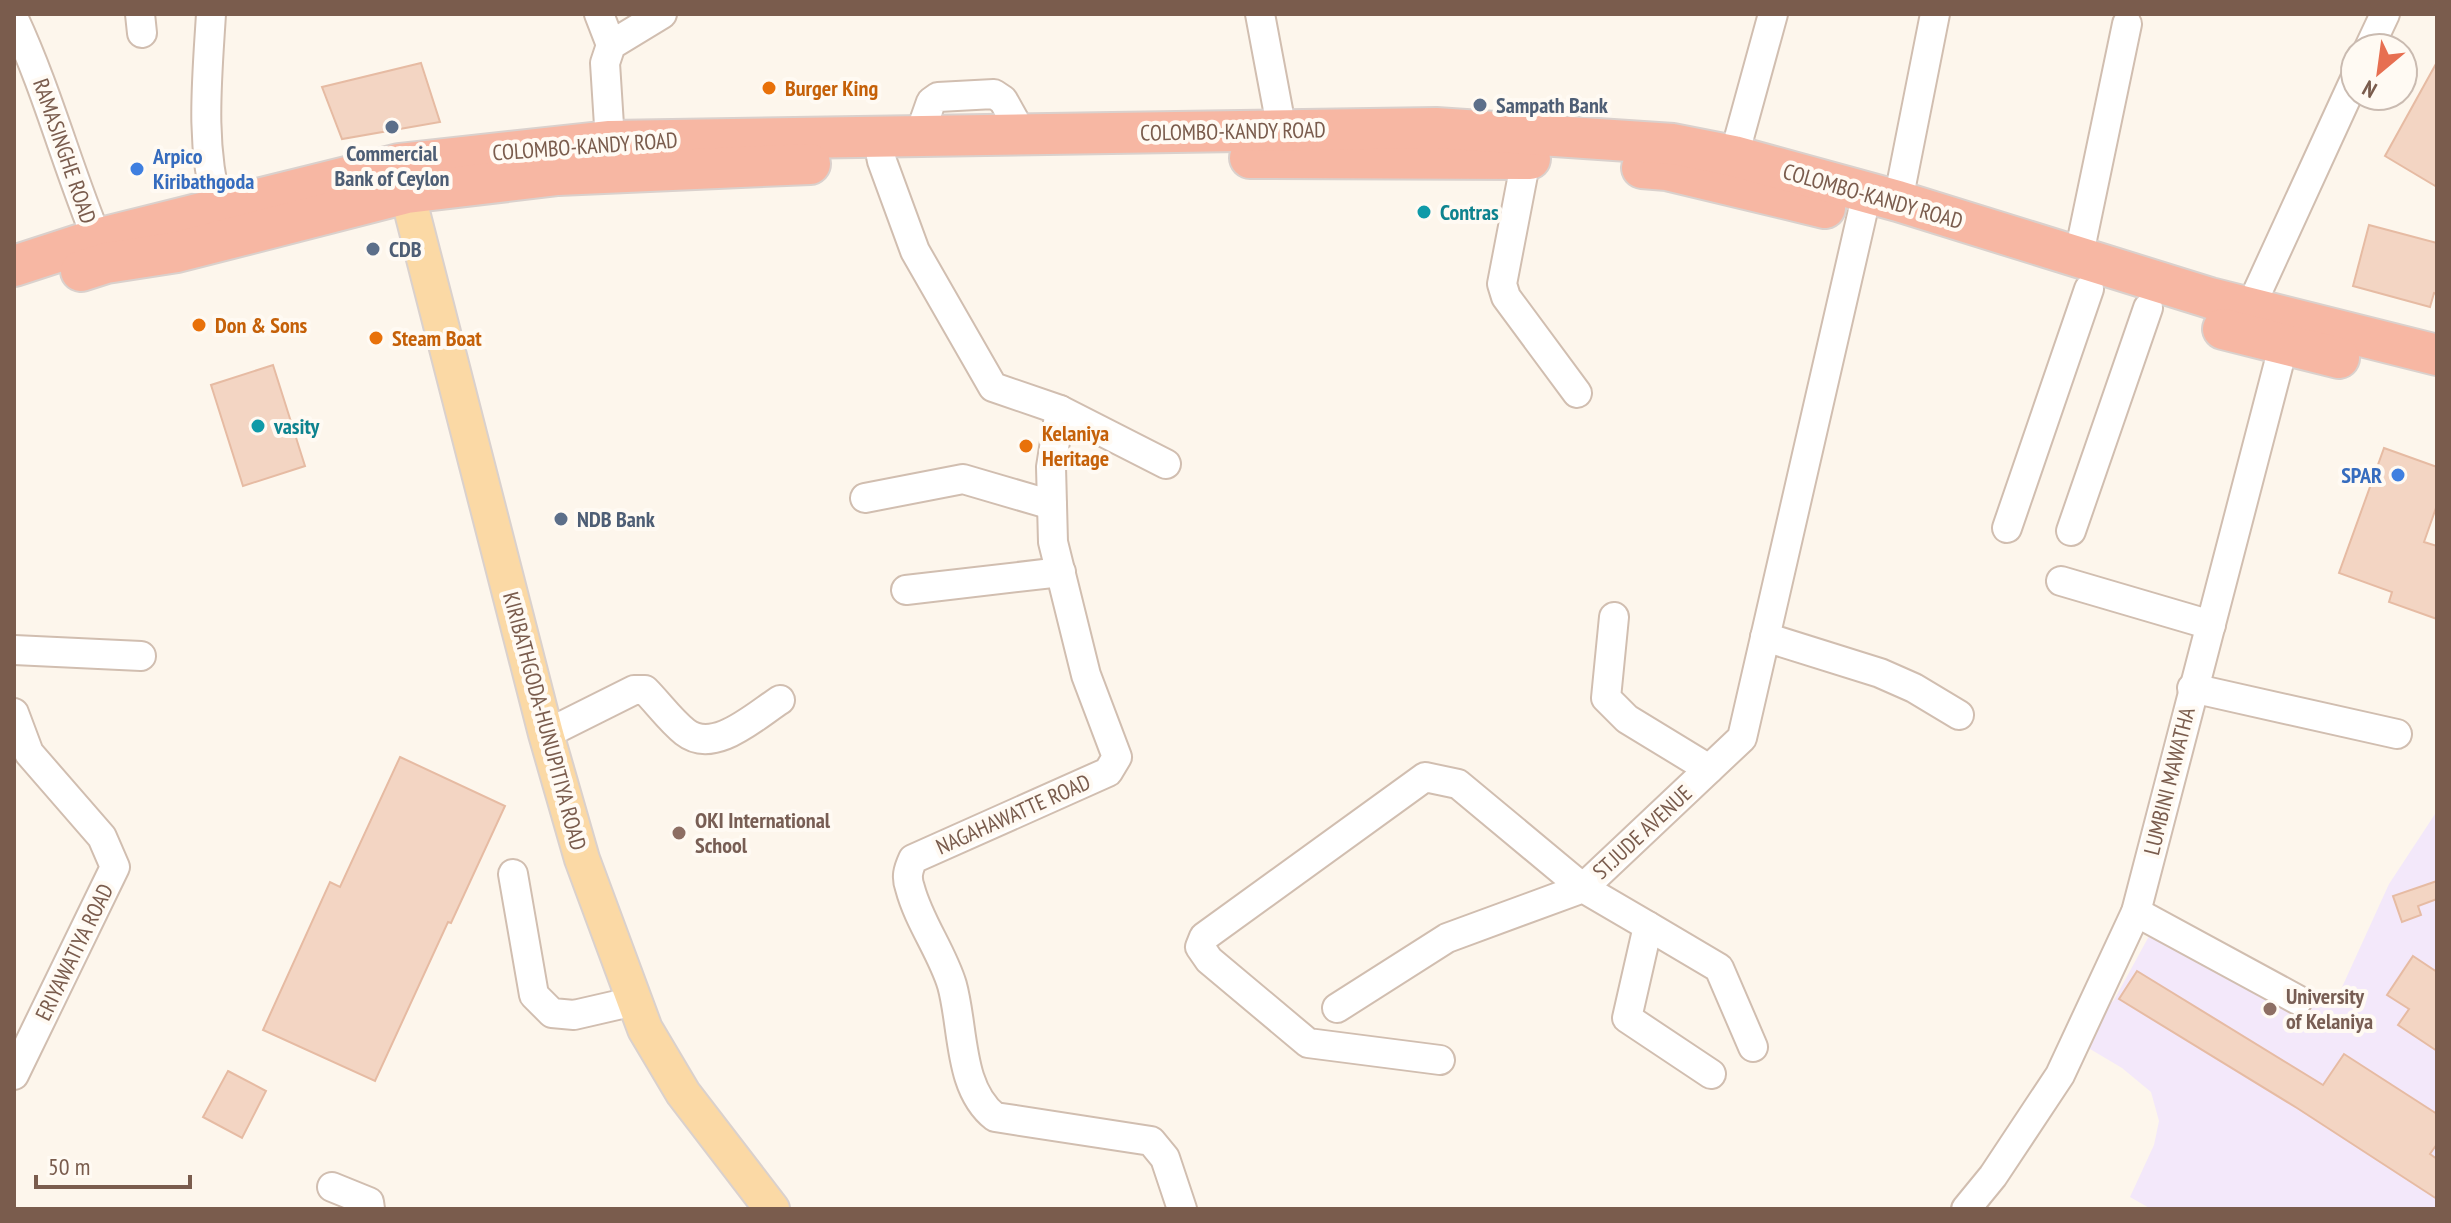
<svg xmlns="http://www.w3.org/2000/svg" width="2451" height="1223" viewBox="0 0 2451 1223" font-family="'PT Sans Narrow',sans-serif">
	<style>
		.education { fill: #f3e8fa }
		.building { fill: #f3d5c3; stroke: #e6bba3; stroke-width: 2 }
		.lines { fill: none; stroke-linecap: round; stroke-linejoin: round }
		.minor-casing { stroke: #d1beb0; stroke-width: 32 }
		.major-casing { stroke: #dad1cd; stroke-width: 38 }
		.highway-casing { stroke: #dad1cd; stroke-width: 44 }
		.minor { stroke: #fff; stroke-width: 28 }
		.major { stroke: #fbd9a5; stroke-width: 34 }
		.highway { stroke: #f7b7a3; stroke-width: 40 }
		.food-dot { fill: #e8710a; stroke: #fffaf3; stroke-width: 3 }
		.service-dot { fill: #5c6f8a; stroke: #fffaf3; stroke-width: 3 }
		.shop-dot { fill: #3f7fe0; stroke: #fffaf3; stroke-width: 3 }
		.culture-dot { fill: #0f9aa8; stroke: #fffaf3; stroke-width: 3 }
		.education-dot { fill: #8d6e63; stroke: #fffaf3; stroke-width: 3 }
		.labels { text-anchor: middle; dominant-baseline: central; stroke-width: 8; stroke-linejoin: round; paint-order: stroke }
		.food-label { font-size: 22px; font-weight: bold; fill: #c56008; stroke: #fffaf3; text-anchor: start }
		.service-label { font-size: 22px; font-weight: bold; fill: #4e5e75; stroke: #fffaf3; text-anchor: start }
		.street-label { font-size: 22px; fill: #7a5c4d; stroke: #fffaf3 }
		.shop-label { font-size: 22px; font-weight: bold; fill: #366cbe; stroke: #fffaf3; text-anchor: start }
		.culture-label { font-size: 22px; font-weight: bold; fill: #0d838f; stroke: #fffaf3; text-anchor: start }
		.education-label { font-size: 22px; font-weight: bold; fill: #785e54; stroke: #fffaf3; text-anchor: start }
	</style>
	<rect width="100%" height="100%" fill="#fdf6ec"/>
	<polygon class="education" points="2437,811 2437,1209 2151,1209 2130,1197 2154,1145 2159,1121 2151,1092 2122,1068 2085,1046 2102,1011 2114,1000 2154,927 2303,1006 2323,1007 2338,996 2389,884"/>
	<g class="building">
		<polygon points="2437,62 2437,187 2385,156"/>
		<polygon points="421,63 440,122 342,139 322,87"/>
		<polygon points="2369,225 2437,243 2437,294 2434,293 2430,307 2353,286"/>
		<polygon points="273,365 305,466 243,486 211,385"/>
		<polygon points="2384,448 2437,467 2437,505 2424,542 2437,546 2437,619 2389,602 2392,592 2339,573"/>
		<polygon points="400,757 505,806 451,923 448,922 375,1081 263,1030 330,882 340,887"/>
		<polygon points="2437,881 2437,899 2418,906 2421,915 2402,922 2393,896"/>
		<polygon points="2413,956 2437,972 2437,1051 2398,1025 2409,1009 2387,995"/>
		<polygon points="2137,971 2323,1085 2344,1054 2437,1114 2437,1144 2430,1154 2437,1159 2437,1199 2297,1108 2119,999"/>
		<polygon points="228,1071 266,1091 242,1138 203,1117"/>
	</g>
	<g class="lines">
		<defs>
			<g id="minor">
				<polyline points="140,14 142,33"/>
				<path d="M211 14C207 80 200 144 218 208"/>
				<polyline points="599,14 611,45"/>
				<polyline points="1260,14 1285,147"/>
				<path d="M14 19C47 90 67 166 97 239"/>
				<polyline points="2369,48 2385,14"/>
				<polyline points="919,136 931,102 938,97 994,94 1003,100 1022,134"/>
				<polyline points="877,137 882,161 915,251 993,387 1060,410 1166,464"/>
				<polyline points="610,141 605,63 611,45 662,14"/>
				<polyline points="1734,156 1773,14"/>
				<polyline points="1526,159 1502,284 1506,297 1577,393"/>
				<polyline points="1898,201 1935,14"/>
				<polyline points="2078,259 2127,24"/>
				<polyline points="2250,308 2355,79"/>
				<path d="M1060 410 1051 467 1053 542 1086 675 1117 757 1108 772 913 859C908 870 906 877 910 888 919 922 942 952 952 985 964 1028 958 1088 995 1117L1151 1141 1165 1158 1182 1209"/>
				<polyline points="865,498 963,479 1052,505"/>
				<polyline points="2007,528 2089,289"/>
				<polyline points="2071,531 2148,308"/>
				<polyline points="2061,581 2211,625"/>
				<polyline points="906,590 1061,572"/>
				<polyline points="1614,617 1606,698 1627,719 1709,769"/>
				<polyline points="1765,637 1880,673 1914,688 1959,715"/>
				<polyline points="14,650 141,656"/>
				<polyline points="2192,688 2397,734"/>
				<polyline points="14,713 29,753 102,837 115,867 14,1075"/>
				<path d="M546 734 634 690H645C658 703 670 720 685 732 714 755 755 716 780 700"/>
				<polyline points="513,874 534,995 552,1013 574,1015 635,1001"/>
				<polyline points="2136,912 2298,1000"/>
				<polyline points="1648,926 1719,968 1753,1047"/>
				<polyline points="1337,1008 1447,938 1583,888 1648,926 1627,1018 1711,1074"/>
				<polyline points="1440,1060 1308,1043 1209,960 1200,947 1204,937 1425,777 1458,784 1583,888 1742,738 1867,193"/>
				<polyline points="332,1187 369,1202 370,1209"/>
				<polyline points="1966,1209 1993,1176 2060,1075 2136,912 2288,328"/>
			</g>
			<polyline id="major" points="401,169 546,734 582,859 645,1029 683,1093 772,1209"/>
			<g id="highway">
				<polyline points="1250,158 1530,159"/>
				<polyline points="1642,168 1667,170 1825,208"/>
				<polyline points="14,266 97,239 399,164 610,141 1436,128 1673,144 1734,156 1898,201 2210,298 2437,355"/>
				<polyline points="81,271 106,263 177,252 407,193 558,175 810,164"/>
				<polyline points="2223,329 2339,358"/>
			</g>
		</defs>
		<use href="#minor" class="minor-casing"/>
		<use href="#major" class="major-casing"/>
		<use href="#highway" class="highway-casing"/>
		<use href="#minor" class="minor"/>
		<use href="#major" class="major"/>
		<use href="#highway" class="highway"/>
	</g>
	<g class="food-dot">
		<circle cx="769" cy="88" r="8"/>
		<circle cx="199" cy="325" r="8"/>
		<circle cx="376" cy="338" r="8"/>
		<circle cx="1026" cy="446" r="8"/>
	</g>
	<g class="service-dot">
		<circle cx="1480" cy="105" r="8"/>
		<circle cx="392" cy="127" r="8"/>
		<circle cx="373" cy="249" r="8"/>
		<circle cx="561" cy="519" r="8"/>
	</g>
	<g class="shop-dot">
		<circle cx="137" cy="169" r="8"/>
		<circle cx="2398" cy="475" r="8"/>
	</g>
	<g class="culture-dot">
		<circle cx="1424" cy="212" r="8"/>
		<circle cx="258" cy="426" r="8"/>
	</g>
	<g class="education-dot">
		<circle cx="679" cy="833" r="8"/>
		<circle cx="2270" cy="1009" r="8"/>
	</g>
	<g class="labels">
		<g class="food-label">
			<text x="785" y="88">Burger King</text>
			<text x="215" y="325">Don &amp; Sons</text>
			<text x="392" y="338">Steam Boat</text>
			<text x="1042" y="433">Kelaniya<tspan x="1042" dy="25">Heritage</tspan></text>
		</g>
		<g class="service-label">
			<text x="1496" y="105">Sampath Bank</text>
			<text x="392" y="153" text-anchor="middle">Commercial<tspan x="392" dy="25">Bank of Ceylon</tspan></text>
			<text x="389" y="249">CDB</text>
			<text x="577" y="519">NDB Bank</text>
		</g>
		<g class="street-label">
			<text transform="translate(1233 131) rotate(-1)">COLOMBO-KANDY ROAD</text>
			<text transform="translate(585 146) rotate(-4)">COLOMBO-KANDY ROAD</text>
			<text transform="translate(65 151) rotate(71)">RAMASINGHE ROAD</text>
			<text transform="translate(1873 196) rotate(16)">COLOMBO-KANDY ROAD</text>
			<text transform="translate(545 721) rotate(75)">KIRIBATHGODA-HUNUPITIYA ROAD</text>
			<text transform="translate(2169 781) rotate(-76)">LUMBINI MAWATHA</text>
			<text transform="translate(1013 814) rotate(-24)">NAGAHAWATTE ROAD</text>
			<text transform="translate(1642 832) rotate(-43)">ST.JUDE AVENUE</text>
			<text transform="translate(74 952) rotate(-64)">ERIYAWATIYA ROAD</text>
		</g>
		<g class="shop-label">
			<text x="153" y="156">Arpico<tspan x="153" dy="25">Kiribathgoda</tspan></text>
			<text x="2382" y="475" text-anchor="end">SPAR</text>
		</g>
		<g class="culture-label">
			<text x="1440" y="212">Contras</text>
			<text x="274" y="426">vasity</text>
		</g>
		<g class="education-label">
			<text x="695" y="820">OKI International<tspan x="695" dy="25">School</tspan></text>
			<text x="2286" y="996">University<tspan x="2286" dy="25">of Kelaniya</tspan></text>
		</g>
	</g>
	<rect width="2451" height="1223" fill="none" stroke="#7a5c4d" stroke-width="32"/>
	<g transform="translate(2379 72) rotate(209)"><circle r="38" fill="#fffaf3" stroke="#cabbb1" stroke-width="2"/>
	<path d="M0-6L14 30L0 20L-14 30Z" fill="#e76f51"/>
	<text y="-12" font-size="22" font-weight="bold" text-anchor="middle" fill="#7a5c4d">N</text>
	</g>
	<path d="M36 1175v12h154v-12" fill="none" stroke="#7a5c4d" stroke-width="4"/>
	<text x="48" y="1175" font-size="24" fill="#7a5c4d" stroke="#fffaf3" stroke-width="6" paint-order="stroke">50 m</text>
</svg>
